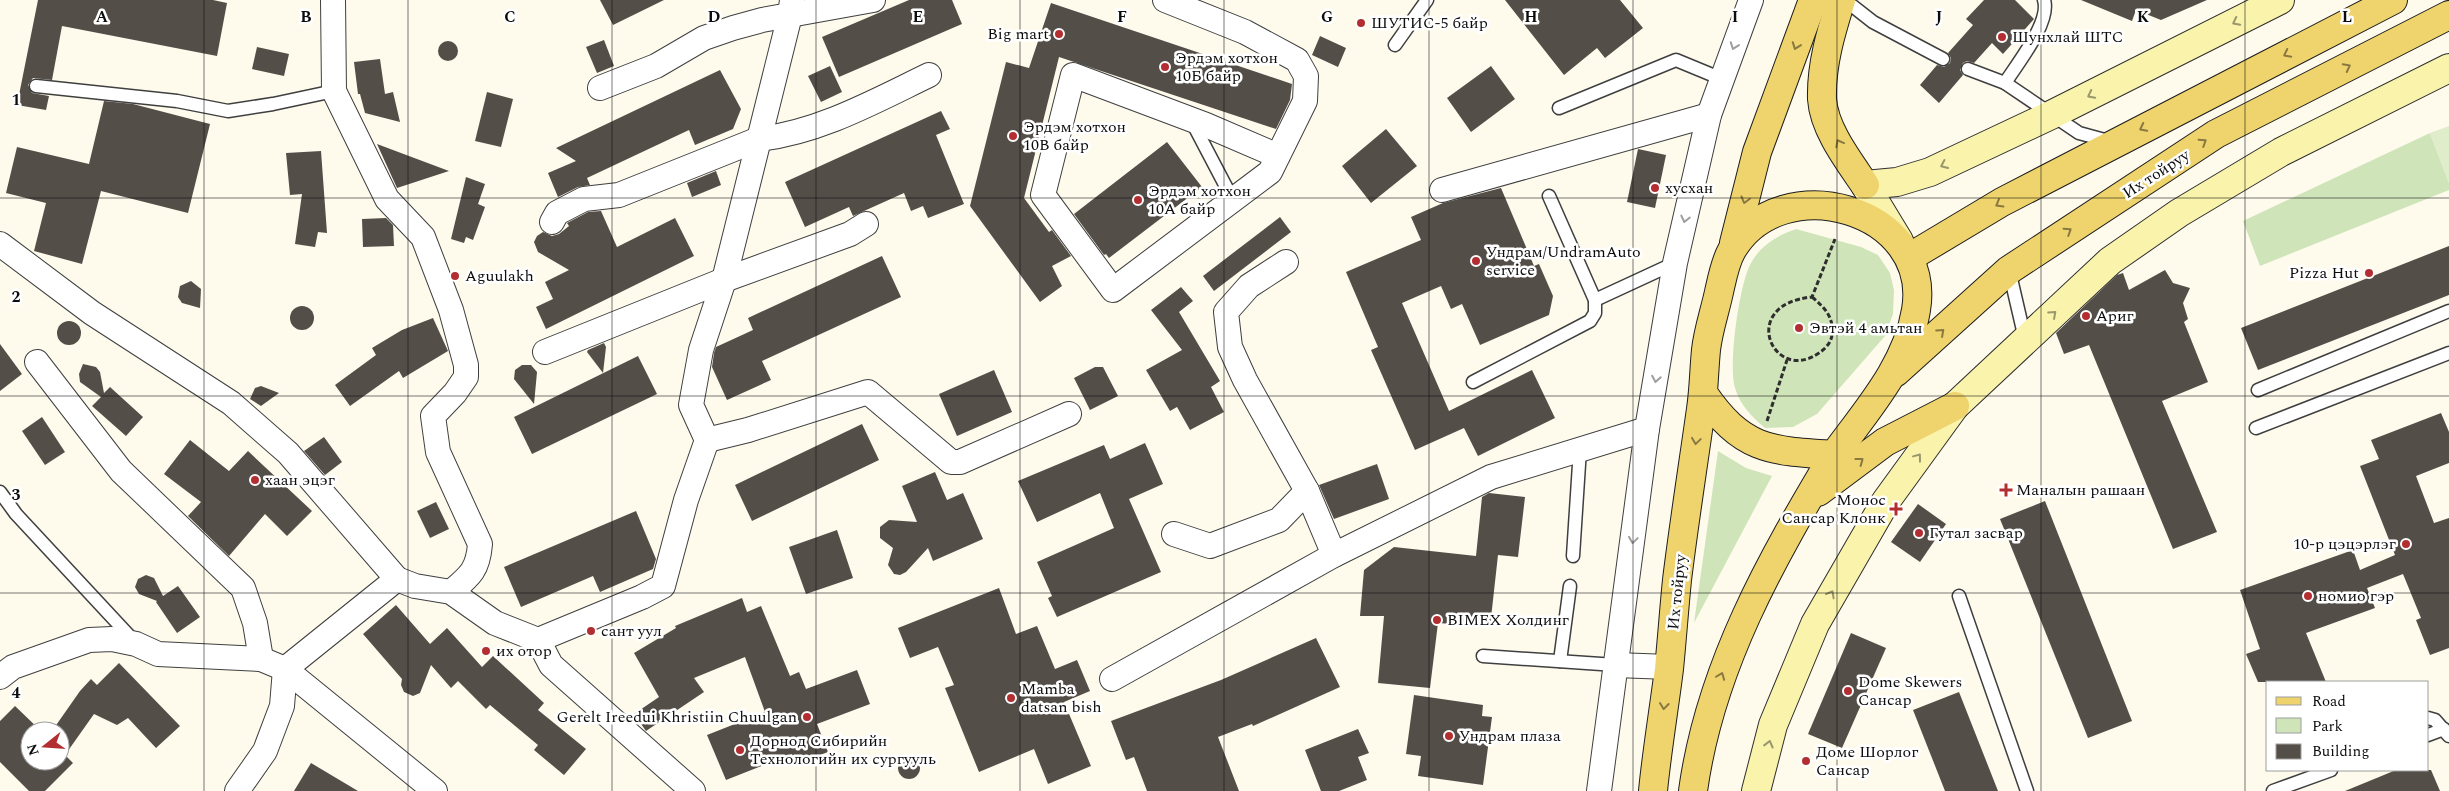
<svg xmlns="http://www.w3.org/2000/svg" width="2449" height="791" viewBox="0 0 2449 791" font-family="Spectral,serif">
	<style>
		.green { fill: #cfe5b9 }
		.pitch { fill: #e0edca }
		.building { fill: #544e49 }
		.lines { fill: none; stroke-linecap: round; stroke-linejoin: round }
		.lane-casing { stroke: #3f3f3f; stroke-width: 15 }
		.street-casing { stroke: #3f3f3f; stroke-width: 26 }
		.secondary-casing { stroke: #2e2e2e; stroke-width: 30 }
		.primary-casing { stroke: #1d1d1d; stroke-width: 30 }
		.path { stroke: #2e2e2e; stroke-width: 3; stroke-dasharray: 5 2.5; stroke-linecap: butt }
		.lane { stroke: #fff; stroke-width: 12 }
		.street { stroke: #fff; stroke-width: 24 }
		.secondary { stroke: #f9f3ac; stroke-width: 28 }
		.primary { stroke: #efd36c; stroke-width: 28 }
		.oneway { stroke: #9a976c }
		.oneway2 { stroke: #9e9e9e }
		.oneway3 { stroke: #897941 }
		.grid { fill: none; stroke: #0c0c0c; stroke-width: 1; stroke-opacity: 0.55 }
		.poi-dot { fill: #b22e31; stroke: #fff; stroke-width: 2 }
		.labels { text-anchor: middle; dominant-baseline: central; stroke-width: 5; stroke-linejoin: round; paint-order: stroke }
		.poi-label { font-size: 16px; fill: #0c0c0c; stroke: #fff; text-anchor: start }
		.street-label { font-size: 16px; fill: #0c0c0c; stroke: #fff }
		.grid-label { font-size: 16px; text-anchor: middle; font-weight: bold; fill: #0c0c0c; stroke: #fff; stroke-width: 5; stroke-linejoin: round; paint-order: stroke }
	</style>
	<rect width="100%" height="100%" fill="#fefbed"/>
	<g class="green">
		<polygon points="2430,133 2449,183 2449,190 2260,266 2243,221"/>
		<path d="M1796 229 1861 247 1878 255 1890 273 1894 290 1893 314 1885 336 1817 414 1793 427 1765 428C1752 417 1740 405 1735 388 1728 366 1739 284 1751 263 1761 245 1778 235 1796 229Z"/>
		<polygon points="1718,451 1746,468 1772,476 1694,623"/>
	</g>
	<polygon class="pitch" points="2449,126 2449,183 2430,133"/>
	<g class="building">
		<polygon points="38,0 213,0 227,3 217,56 62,26 52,80 33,78 28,85 32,93 49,96 46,110 17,105"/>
		<polygon points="600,0 664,0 613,25"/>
		<polygon points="909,0 952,0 962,24 839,77 822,37"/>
		<polygon points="1505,0 1620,0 1643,28 1605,58 1597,48 1564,75"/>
		<polygon points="1984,0 2015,0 2034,19 2003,54 1992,43 1974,63 1967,61 1963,63 1960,70 1963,75 1939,103 1920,85 1937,65 1944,67 1950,63 1951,58 1948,53 1973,25 1966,19"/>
		<polygon points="2081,0 2207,0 2161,20 2136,10 2132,21"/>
		<polygon points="1051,3 1292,84 1290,100 1276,129 1059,57 1024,198 1049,232 1052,230 1071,256 1052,266 1062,286 1040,302 970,206 1006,62 1029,68"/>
		<polygon points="1320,36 1346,48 1338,67 1312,55"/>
		<polygon points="604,40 614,66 597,73 586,47"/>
		<circle cx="448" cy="51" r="10"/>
		<polygon points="257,47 289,54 284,76 252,69"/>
		<polygon points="380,59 385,94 393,92 400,122 365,113 360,94 358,94 354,62"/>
		<polygon points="830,66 842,92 821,102 808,76"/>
		<polygon points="1491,66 1515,99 1471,132 1447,98"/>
		<polygon points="720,70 741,109 733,129 695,145 689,130 587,178 590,185 578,187 558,197 548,173 576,161 556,148"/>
		<polygon points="487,92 513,99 501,147 475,141"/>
		<polygon points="104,101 133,104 210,124 188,213 101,191 82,264 34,251 46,203 6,193 17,147 89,164"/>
		<polygon points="941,111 950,129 936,135 964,204 928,218 923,206 911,211 904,193 853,216 849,207 805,227 785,182"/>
		<polygon points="1386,129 1417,166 1371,203 1342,166"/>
		<polygon points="1167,142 1202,187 1109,258 1106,254 1104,255 1074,214"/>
		<polygon points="377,144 449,171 397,188"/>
		<polygon points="1638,149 1666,155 1655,208 1627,202"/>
		<polygon points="321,151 327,233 318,232 315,247 295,244 302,194 290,195 286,153"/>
		<polygon points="716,171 721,185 692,197 687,183"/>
		<polygon points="466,177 485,184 478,204 485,207 473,240 466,237 464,243 451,239"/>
		<polygon points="1501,188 1534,266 1539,264 1553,296 1549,315 1480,345 1462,304 1451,309 1441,286 1402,303 1449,411 1532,370 1555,418 1478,456 1464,428 1415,450 1371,350 1378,347 1346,272 1421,240 1411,217 1443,203"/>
		<polygon points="601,211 617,247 675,218 694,256 546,329 536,307 553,299 545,282 569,270 538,252 534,242 537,236 543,232 552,236 559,234 569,226 567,223 588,212"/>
		<polygon points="1280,217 1291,232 1214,291 1203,276"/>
		<polygon points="386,218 393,225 394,246 363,247 362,219"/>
		<polygon points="2449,246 2449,295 2258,370 2241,328"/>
		<polygon points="882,256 901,297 762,361 771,380 727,400 712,367 714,353 716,347 753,330 748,318"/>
		<polygon points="2165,270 2173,283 2190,288 2183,303 2188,319 2184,322 2208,382 2162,401 2217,532 2173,549 2089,345 2064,354 2056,333 2117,275 2123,273 2129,290"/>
		<polygon points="191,281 201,289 200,308 182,303 178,297 180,286"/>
		<polygon points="1181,287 1193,301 1179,312 1220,381 1211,387 1224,412 1190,430 1177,407 1170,411 1146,370 1182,350 1151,310"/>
		<circle cx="302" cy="318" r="12"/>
		<polygon points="433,318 448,351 403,378 399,371 350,406 335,385 376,355 372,348 402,330"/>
		<circle cx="69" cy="333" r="12"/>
		<polygon points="604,343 606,347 603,373 587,352 588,350"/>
		<polygon points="0,344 22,374 0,391"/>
		<polygon points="638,356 657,394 532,454 514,417"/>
		<polygon points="83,364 96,367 100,372 104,393 110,387 143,417 126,436 92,406 101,397 80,382 79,374"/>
		<polygon points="522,365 531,365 537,372 534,404 514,379 515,370"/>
		<polygon points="1095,367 1103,367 1118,396 1090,410 1074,378"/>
		<polygon points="994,370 1012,412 957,436 939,394"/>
		<polygon points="261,386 279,393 261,406 250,399 255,388"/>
		<polygon points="2441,413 2449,432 2449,463 2416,476 2434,523 2449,518 2449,648 2430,655 2416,620 2421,618 2403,574 2367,588 2375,608 2306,633 2326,682 2258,682 2246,654 2260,649 2240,590 2353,550 2360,570 2395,555 2360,466 2379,459 2371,440"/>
		<polygon points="42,417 65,452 45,465 22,431"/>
		<polygon points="862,424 879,460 752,521 735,485"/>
		<polygon points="324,437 342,462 325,475 304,451"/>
		<polygon points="190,440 229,471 248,451 312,511 287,536 265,514 229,556 188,516 201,502 164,474"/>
		<polygon points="1145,443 1163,484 1129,499 1161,572 1057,617 1048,598 1052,596 1037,562 1114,528 1100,493 1037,522 1018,481 1104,445 1110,459"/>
		<polygon points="1377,464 1389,499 1334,519 1319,485"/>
		<polygon points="935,472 947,500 963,493 983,539 933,561 928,548 906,572 900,575 894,574 888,565 893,548 880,538 880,527 889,520 917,522 902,486"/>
		<polygon points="1489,493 1525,497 1518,557 1498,555 1490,627 1438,623 1430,688 1378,683 1384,616 1360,616 1364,570 1394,547 1476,556 1482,497"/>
		<polygon points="2045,501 2132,721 2088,738 2000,519"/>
		<polygon points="436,502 449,529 430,538 417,511"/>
		<polygon points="1918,504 1946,524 1920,562 1891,542"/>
		<polygon points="636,511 656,559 653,569 600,592 593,576 521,607 504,567"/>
		<polygon points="837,530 853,578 806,594 789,547"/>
		<polygon points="146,575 154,578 163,596 178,586 200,617 177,633 156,602 157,601 139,594 135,587 138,579"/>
		<polygon points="999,588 1016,634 1037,626 1055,669 1077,660 1090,691 1064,702 1091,766 1048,784 1034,749 979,772 945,688 954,685 938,647 910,658 898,628"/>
		<polygon points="742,598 747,612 761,606 790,676 799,672 806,689 857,670 870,704 817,724 828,752 796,764 792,754 726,780 707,735 765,712 745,657 694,678 704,692 646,731 634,714 659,697 634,653 676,628 675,626"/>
		<polygon points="396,605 430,644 447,628 482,667 493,656 544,703 538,710 586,749 564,775 534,750 538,745 490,705 486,709 458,681 451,688 431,665 420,693 413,696 404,692 401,685 402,679 363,634"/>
		<polygon points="1851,633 1886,648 1842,748 1808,734"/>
		<polygon points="1316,638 1340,687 1253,726 1252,724 1218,737 1239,791 1147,791 1134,757 1126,760 1111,721 1221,680"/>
		<polygon points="119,663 180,726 156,748 128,718 117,725 94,714 65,755 73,763 45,791 29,791 0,762 0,721 15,706 41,731 30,731 30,761 60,761 60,731 52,731 80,691 91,679 97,685"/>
		<polygon points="1959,692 1998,791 1945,791 1913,710"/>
		<polygon points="1414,695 1483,705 1482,716 1492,717 1483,785 1418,776 1421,756 1406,754"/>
		<polygon points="1358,729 1369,753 1358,757 1367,780 1339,791 1321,791 1305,750"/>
		<circle cx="909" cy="768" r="11"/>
		<polygon points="311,763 358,791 294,791"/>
		<polygon points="2396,770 2431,770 2440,791 2345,791"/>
	</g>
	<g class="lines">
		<defs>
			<g id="lane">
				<polyline points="1845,0 1873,22 1943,59"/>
				<polyline points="1395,45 1427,0"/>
				<polyline points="1968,69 2005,83 2079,133 2112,142"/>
				<path d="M2005 83C2017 64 2051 22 2044 0"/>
				<polyline points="36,86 177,101 228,111 273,104 334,91"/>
				<polyline points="1559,108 1676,60 1722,79"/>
				<polyline points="1191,120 1233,200"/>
				<polyline points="2009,270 2025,339"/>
				<polyline points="1595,300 1675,263"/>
				<polyline points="1473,382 1590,321 1595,313 1595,300 1549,196"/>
				<polyline points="2258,390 2449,311"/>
				<polyline points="2256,428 2449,353"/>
				<polyline points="0,492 16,514 135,642"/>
				<polyline points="1573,556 1580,449"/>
				<polyline points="1959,596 2027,791"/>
				<polyline points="1483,656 1616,665"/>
				<polyline points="1560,661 1570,586"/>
				<polyline points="2428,718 2435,720 2449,736"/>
				<polyline points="2428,735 2444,729"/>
				<polyline points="2273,791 2331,770"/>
			</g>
			<g id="street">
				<path d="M333 0 334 91 387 199 423 237 451 310 466 365V377L455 393 433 416 438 452 480 544C478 570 470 576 451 592"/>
				<polyline points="1165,0 1245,32 1297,60 1306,76 1305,101 1270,172 1113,290 1043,195 1073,75 1206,125 1278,156"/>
				<polyline points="600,88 656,66 704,38 733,28 762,20 873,0"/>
				<polyline points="1442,190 1709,115"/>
				<path d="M552 222 557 213 584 199 619 195 759 139C820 132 875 101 929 75"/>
				<polyline points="0,244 92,313 231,403 288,453 397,579 415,586 451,592 495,623 538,640 551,665 693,791"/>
				<polyline points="1286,262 1249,286 1226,312 1230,347 1245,380 1307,491"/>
				<polyline points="545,352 724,280 850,234 866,224"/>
				<polyline points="37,362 121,471 243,588 255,623 261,659"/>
				<polyline points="707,440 748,430 868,392 951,462 960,462 1069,414"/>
				<polyline points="1174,534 1210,546 1279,520 1307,491 1334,555"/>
				<polyline points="538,640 642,597 663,586 686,500 707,440 691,405 701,350 724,280 790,15 792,0"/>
				<polyline points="1616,665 1669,667"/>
				<polyline points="0,677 13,667 89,640 112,639 136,644 158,654 261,659 285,669 435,791"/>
				<polyline points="1112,679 1334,555 1491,477 1647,429"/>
				<polyline points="237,791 265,751 282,706 285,669 397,579"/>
				<polyline points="1599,791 1647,429 1675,263 1709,115 1751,0"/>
			</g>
			<g id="secondary">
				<polyline points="1899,241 1865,185 1897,182 1930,172 2051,115 2280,0"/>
				<polyline points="1756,791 1773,725 1815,624 1886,501 1955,406 2110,261 2179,213 2281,152 2449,68"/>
			</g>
			<g id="primary">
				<path d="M1841 0C1831 32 1821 65 1822 99 1824 129 1848 160 1865 185"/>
				<polyline points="1734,243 1757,152 1813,0"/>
				<polyline points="1910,257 2002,202 2393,0"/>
				<polyline points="1896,372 2009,270 2216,134 2449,15"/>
				<polyline points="1818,492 1885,442 1955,406"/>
				<path d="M1653 791C1657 750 1664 709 1669 669 1672 639 1674 610 1677 580 1684 523 1693 466 1701 409 1704 389 1704 370 1706 350 1708 331 1715 311 1719 292 1722 279 1725 262 1732 250 1781 166 1933 209 1916 310 1907 366 1866 411 1834 455 1769 451 1742 450 1703 393"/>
				<path d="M1693 791C1710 667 1771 560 1834 455"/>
			</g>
		</defs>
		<use href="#lane" class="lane-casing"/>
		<use href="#street" class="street-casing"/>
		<use href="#secondary" class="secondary-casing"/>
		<use href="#primary" class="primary-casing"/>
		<g class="path">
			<path d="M1812 297C1825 308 1834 317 1832 335 1831 343 1825 349 1819 353 1773 385 1737 304 1812 297L1835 239"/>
			<polyline points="1767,421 1787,360"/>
		</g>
		<use href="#lane" class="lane"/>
		<use href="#street" class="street"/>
		<use href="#secondary" class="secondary"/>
		<use href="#primary" class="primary"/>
	</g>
	<defs><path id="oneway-chevron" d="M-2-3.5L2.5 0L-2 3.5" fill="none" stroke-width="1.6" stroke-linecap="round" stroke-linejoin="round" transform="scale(1.25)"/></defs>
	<g class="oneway">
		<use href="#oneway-chevron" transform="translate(2236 22) rotate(153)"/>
		<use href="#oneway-chevron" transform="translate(2091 95) rotate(153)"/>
		<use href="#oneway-chevron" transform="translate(1944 165) rotate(155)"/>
		<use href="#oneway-chevron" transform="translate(2053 314) rotate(-42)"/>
		<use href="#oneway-chevron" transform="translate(1918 457) rotate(-53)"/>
		<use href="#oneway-chevron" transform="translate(1831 594) rotate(-61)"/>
		<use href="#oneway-chevron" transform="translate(1769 744) rotate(-76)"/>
	</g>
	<g class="oneway2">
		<use href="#oneway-chevron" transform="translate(1734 46) rotate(110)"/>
		<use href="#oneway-chevron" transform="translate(1685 219) rotate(103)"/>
		<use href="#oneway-chevron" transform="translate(1656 379) rotate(100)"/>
		<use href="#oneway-chevron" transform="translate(1633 540) rotate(98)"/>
	</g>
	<g class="oneway3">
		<use href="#oneway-chevron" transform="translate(1796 46) rotate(110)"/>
		<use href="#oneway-chevron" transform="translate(2287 54) rotate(153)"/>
		<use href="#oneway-chevron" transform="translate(2347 67) rotate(-27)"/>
		<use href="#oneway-chevron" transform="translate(2143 128) rotate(153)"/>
		<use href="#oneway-chevron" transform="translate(2203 142) rotate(-33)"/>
		<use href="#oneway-chevron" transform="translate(1839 143) rotate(-119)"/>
		<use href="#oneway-chevron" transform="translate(1745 200) rotate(105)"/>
		<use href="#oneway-chevron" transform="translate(1999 204) rotate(150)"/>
		<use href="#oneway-chevron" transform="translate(2068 231) rotate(-33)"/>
		<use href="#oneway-chevron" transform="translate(1941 332) rotate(-42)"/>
		<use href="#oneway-chevron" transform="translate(1696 441) rotate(98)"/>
		<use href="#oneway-chevron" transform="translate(1860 461) rotate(-37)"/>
		<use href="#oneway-chevron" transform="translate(1721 676) rotate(-69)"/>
		<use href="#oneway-chevron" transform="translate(1664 706) rotate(97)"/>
	</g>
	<path class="grid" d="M204 0V791M408 0V791M612 0V791M816 0V791M1020 0V791M1224 0V791M1429 0V791M1633 0V791M1837 0V791M2041 0V791M2245 0V791M0 198H2449M0 396H2449M0 593H2449"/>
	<g class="poi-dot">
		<circle cx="1361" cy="23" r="5"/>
		<circle cx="1059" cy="34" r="5"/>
		<circle cx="2002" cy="37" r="5"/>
		<circle cx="1165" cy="67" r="5"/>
		<circle cx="1013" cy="136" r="5"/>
		<circle cx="1655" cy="188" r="5"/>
		<circle cx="1138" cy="200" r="5"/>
		<circle cx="1476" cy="261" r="5"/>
		<circle cx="2369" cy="273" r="5"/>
		<circle cx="455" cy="276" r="5"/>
		<circle cx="2086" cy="316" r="5"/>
		<circle cx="1799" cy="328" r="5"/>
		<circle cx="255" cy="480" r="5"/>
		<path d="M2003.5 482.5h5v5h5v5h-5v5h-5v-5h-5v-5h5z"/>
		<path d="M1893.5 501.5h5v5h5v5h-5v5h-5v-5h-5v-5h5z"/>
		<circle cx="1919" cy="533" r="5"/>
		<circle cx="2406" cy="544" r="5"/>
		<circle cx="2308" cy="596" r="5"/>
		<circle cx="1437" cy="620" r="5"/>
		<circle cx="591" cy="631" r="5"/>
		<circle cx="486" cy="651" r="5"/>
		<circle cx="1848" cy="691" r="5"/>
		<circle cx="1011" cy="698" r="5"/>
		<circle cx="807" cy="717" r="5"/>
		<circle cx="1449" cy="736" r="5"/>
		<circle cx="740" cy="750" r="5"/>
		<circle cx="1806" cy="761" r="5"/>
	</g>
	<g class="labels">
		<g class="poi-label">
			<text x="1371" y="23">ШУТИС-5 байр</text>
			<text x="1049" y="34" text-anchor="end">Big mart</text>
			<text x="2012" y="37">Шунхлай ШТС</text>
			<text x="1175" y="58">Эрдэм хотхон<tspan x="1175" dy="18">10Б байр</tspan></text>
			<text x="1023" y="127">Эрдэм хотхон<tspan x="1023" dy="18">10В байр</tspan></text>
			<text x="1665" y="188">хусхан</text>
			<text x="1148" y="191">Эрдэм хотхон<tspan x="1148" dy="18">10А байр</tspan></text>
			<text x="1486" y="252">Ундрам/UndramAuto<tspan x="1486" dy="18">service</tspan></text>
			<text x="2359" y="273" text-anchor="end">Pizza Hut</text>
			<text x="465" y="276">Aguulakh</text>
			<text x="2096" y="316">Ариг</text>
			<text x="1809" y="328">Эвтэй 4 амьтан</text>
			<text x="265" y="480">хаан эцэг</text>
			<text x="2016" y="490">Маналын рашаан</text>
			<text x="1886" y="500" text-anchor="end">Монос<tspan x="1886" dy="18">Сансар Клонк</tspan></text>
			<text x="1929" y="533">Гутал засвар</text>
			<text x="2396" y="544" text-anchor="end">10-р цэцэрлэг</text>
			<text x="2318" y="596">номио гэр</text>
			<text x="1447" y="620">BIMEX Холдинг</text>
			<text x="601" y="631">сант уул</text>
			<text x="496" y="651">их отор</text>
			<text x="1858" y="682">Dome Skewers<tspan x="1858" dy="18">Сансар</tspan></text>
			<text x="1021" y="689">Mamba<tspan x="1021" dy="18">datsan bish</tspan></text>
			<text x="797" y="717" text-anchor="end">Gerelt Ireedui Khristiin Chuulgan</text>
			<text x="1459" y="736">Ундрам плаза</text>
			<text x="750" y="741">Дорнод Сибирийн<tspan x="750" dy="18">Технологийн их сургууль</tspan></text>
			<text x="1816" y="752">Доме Шорлог<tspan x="1816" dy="18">Сансар</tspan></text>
		</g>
		<g class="street-label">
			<text transform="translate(2156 174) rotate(-33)">Их тойруу</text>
			<text transform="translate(1677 592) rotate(-84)">Их тойруу</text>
		</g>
	</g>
	<g class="grid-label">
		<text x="102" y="22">A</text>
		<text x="306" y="22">B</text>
		<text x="510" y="22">C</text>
		<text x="714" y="22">D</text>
		<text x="918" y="22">E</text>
		<text x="1122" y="22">F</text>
		<text x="1327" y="22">G</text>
		<text x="1531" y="22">H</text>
		<text x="1735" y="22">I</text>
		<text x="1939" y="22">J</text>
		<text x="2143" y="22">K</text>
		<text x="2347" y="22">L</text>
		<text x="16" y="105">1</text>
		<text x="16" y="302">2</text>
		<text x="16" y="500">3</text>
		<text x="16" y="698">4</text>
	</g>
	<rect x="2266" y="681" width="162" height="90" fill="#ffffff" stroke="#9e9e9e"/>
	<rect x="2276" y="697" width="25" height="8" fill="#efd36c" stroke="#9e9e9e"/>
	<text x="2312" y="706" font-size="15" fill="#0c0c0c">Road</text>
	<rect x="2276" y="718" width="25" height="15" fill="#cfe5b9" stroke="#9e9e9e"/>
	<text x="2312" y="731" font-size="15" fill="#0c0c0c">Park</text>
	<rect x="2276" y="744" width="25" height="15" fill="#544e49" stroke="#9e9e9e"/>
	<text x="2312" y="756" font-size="15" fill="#0c0c0c">Building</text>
	<g transform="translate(45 746) rotate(253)"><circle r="24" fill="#ffffff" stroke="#9e9e9e"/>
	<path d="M0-4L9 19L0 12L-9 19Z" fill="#b22e31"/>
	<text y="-8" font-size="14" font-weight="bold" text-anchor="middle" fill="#0c0c0c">N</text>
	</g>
</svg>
